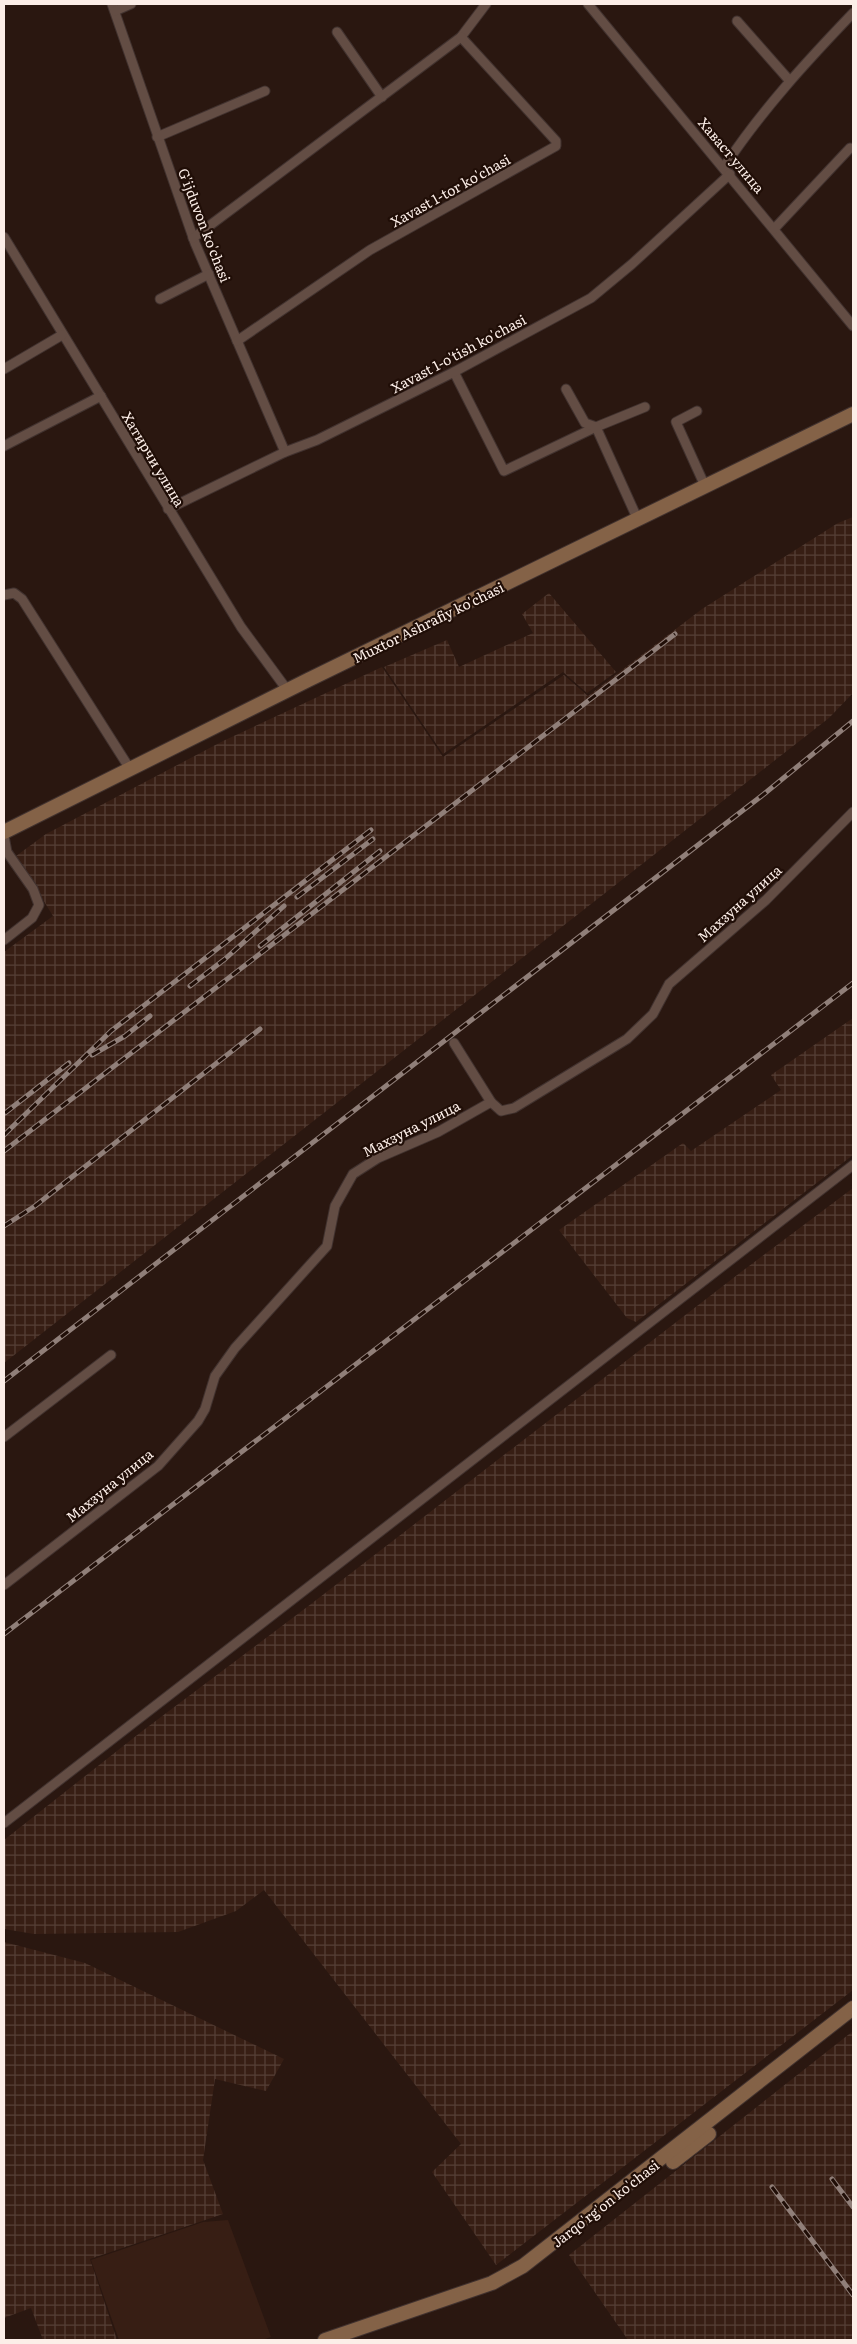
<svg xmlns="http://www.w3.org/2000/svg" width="857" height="2344" viewBox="0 0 857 2344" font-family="Literata,serif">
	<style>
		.built { fill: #371e14 }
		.industrial { fill: url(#industrial-grid) }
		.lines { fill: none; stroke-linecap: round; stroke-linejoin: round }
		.street-casing { stroke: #41322f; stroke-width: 11 }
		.secondary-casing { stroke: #41322f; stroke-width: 16 }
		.street { stroke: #634d44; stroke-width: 9 }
		.secondary { stroke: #846247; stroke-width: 14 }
		.rail-casing { stroke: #907f79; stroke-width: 5 }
		.rail { stroke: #200e07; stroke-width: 3; stroke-dasharray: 9; stroke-linecap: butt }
		.labels { text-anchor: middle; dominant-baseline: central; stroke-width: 4.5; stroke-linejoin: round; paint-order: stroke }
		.street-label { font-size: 14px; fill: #fceee8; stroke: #200e07 }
	</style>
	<defs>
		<pattern id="industrial-grid" width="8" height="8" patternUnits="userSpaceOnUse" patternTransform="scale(1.25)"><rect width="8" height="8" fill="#371e14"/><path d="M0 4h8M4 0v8" fill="none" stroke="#553f36"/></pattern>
	</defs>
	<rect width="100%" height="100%" fill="#2a1710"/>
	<polygon class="built" points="228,2220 271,2337 262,2340 119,2340 91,2260 203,2222"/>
	<g class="industrial">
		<polygon points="853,517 853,693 829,718 4,1363 4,952 53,916 16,856 46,834 223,741 382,667 443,757 564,675 588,696 702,609 838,523"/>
		<polygon points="549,593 616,672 587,693 563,672 443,754 384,667 447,640 459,667 533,633 522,614"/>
		<polygon points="853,1018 853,1155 636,1322 627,1318 559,1230 683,1143 691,1151 781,1090 771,1075"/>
		<polygon points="853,1188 853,1990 496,2265 432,2172 461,2144 264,1890 236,1911 178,1932 34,1934 4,1929 4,1840 141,1732 311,1604 741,1272"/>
		<polygon points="4,1942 85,1963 284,2059 266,2091 215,2079 203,2160 223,2214 90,2259 117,2340 43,2340 31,2308 4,2318"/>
		<polygon points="853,2031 853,2340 628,2340 569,2255"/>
	</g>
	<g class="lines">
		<defs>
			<g id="street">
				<polyline points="112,4 195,243 285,452"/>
				<polyline points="588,4 853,326"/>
				<polyline points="115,11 131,4"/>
				<polyline points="737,21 789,80"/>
				<polyline points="337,32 382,97"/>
				<polyline points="157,137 265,91"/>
				<path d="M724 167C761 111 807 61 853 13"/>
				<polyline points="774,229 850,148"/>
				<polyline points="4,237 241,627 288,691"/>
				<polyline points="193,238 461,37 486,4"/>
				<polyline points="160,299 209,274"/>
				<polyline points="237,341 370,250 556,146 556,141 461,37"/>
				<polyline points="4,369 62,335"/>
				<polyline points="454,372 504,471 596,427 645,407"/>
				<polyline points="566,389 585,423 596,427 638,520"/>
				<polyline points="697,411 676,422 705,486"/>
				<polyline points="4,446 101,396"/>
				<polyline points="168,509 285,452 317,440 454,372 591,298 632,264 730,174"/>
				<polyline points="4,595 14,593 22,599 130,769"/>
				<polyline points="4,836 7,852 33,889 39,905 32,918 4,940"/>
				<polyline points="454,1043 491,1102"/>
				<polyline points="4,1437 111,1355"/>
				<polyline points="4,1585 158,1466 198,1421 205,1409 215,1376 235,1348 327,1246 335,1206 353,1174 378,1158 438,1132 491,1102 501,1111 514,1108 627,1039 653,1014 669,984 766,900 853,812"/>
				<polyline points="4,1823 853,1165"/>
			</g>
			<g id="secondary">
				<polyline points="4,832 308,680 853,414"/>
				<polyline points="673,2162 709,2134"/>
				<polyline points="325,2340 492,2283 523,2266 853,2008"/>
			</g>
		</defs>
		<use href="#street" class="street-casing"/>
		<use href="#secondary" class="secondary-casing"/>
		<use href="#street" class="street"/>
		<use href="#secondary" class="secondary"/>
		<defs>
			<g id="rail">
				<polyline points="297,897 373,839"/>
				<polyline points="260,946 380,851"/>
				<polyline points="190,986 225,959 284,906"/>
				<polyline points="92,1055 125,1036 150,1016"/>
				<polyline points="5,1113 69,1063"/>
				<polyline points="4,1135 111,1031 371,830"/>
				<polyline points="4,1151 675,634"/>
				<polyline points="4,1226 35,1206 260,1029"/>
				<polyline points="4,1381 764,794 853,721"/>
				<polyline points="4,1634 853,983"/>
				<polyline points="832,2179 853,2207"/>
				<polyline points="772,2187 853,2295"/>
			</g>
		</defs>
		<use href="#rail" class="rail-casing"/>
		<use href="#rail" class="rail"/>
	</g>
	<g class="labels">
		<g class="street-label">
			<text transform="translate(732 155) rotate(50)">Хаваст улица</text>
			<text transform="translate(450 190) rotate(-29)">Xavast 1-tor ko'chasi</text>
			<text transform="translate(205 225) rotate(69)">G'ijduvon ko'chasi</text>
			<text transform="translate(458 353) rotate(-28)">Xavast 1-o'tish ko'chasi</text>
			<text transform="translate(154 459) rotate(59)">Хатирчи улица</text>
			<text transform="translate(428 622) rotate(-26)">Muxtor Ashrafiy ko'chasi</text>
			<text transform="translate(739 903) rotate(-42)">Махзуна улица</text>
			<text transform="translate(411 1128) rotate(-27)">Махзуна улица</text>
			<text transform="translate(109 1485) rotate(-39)">Махзуна улица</text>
			<text transform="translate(605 2203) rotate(-38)">Jarqo'rg'on ko'chasi</text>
		</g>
	</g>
	<rect width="857" height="2344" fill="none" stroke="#fceee8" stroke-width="10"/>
</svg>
